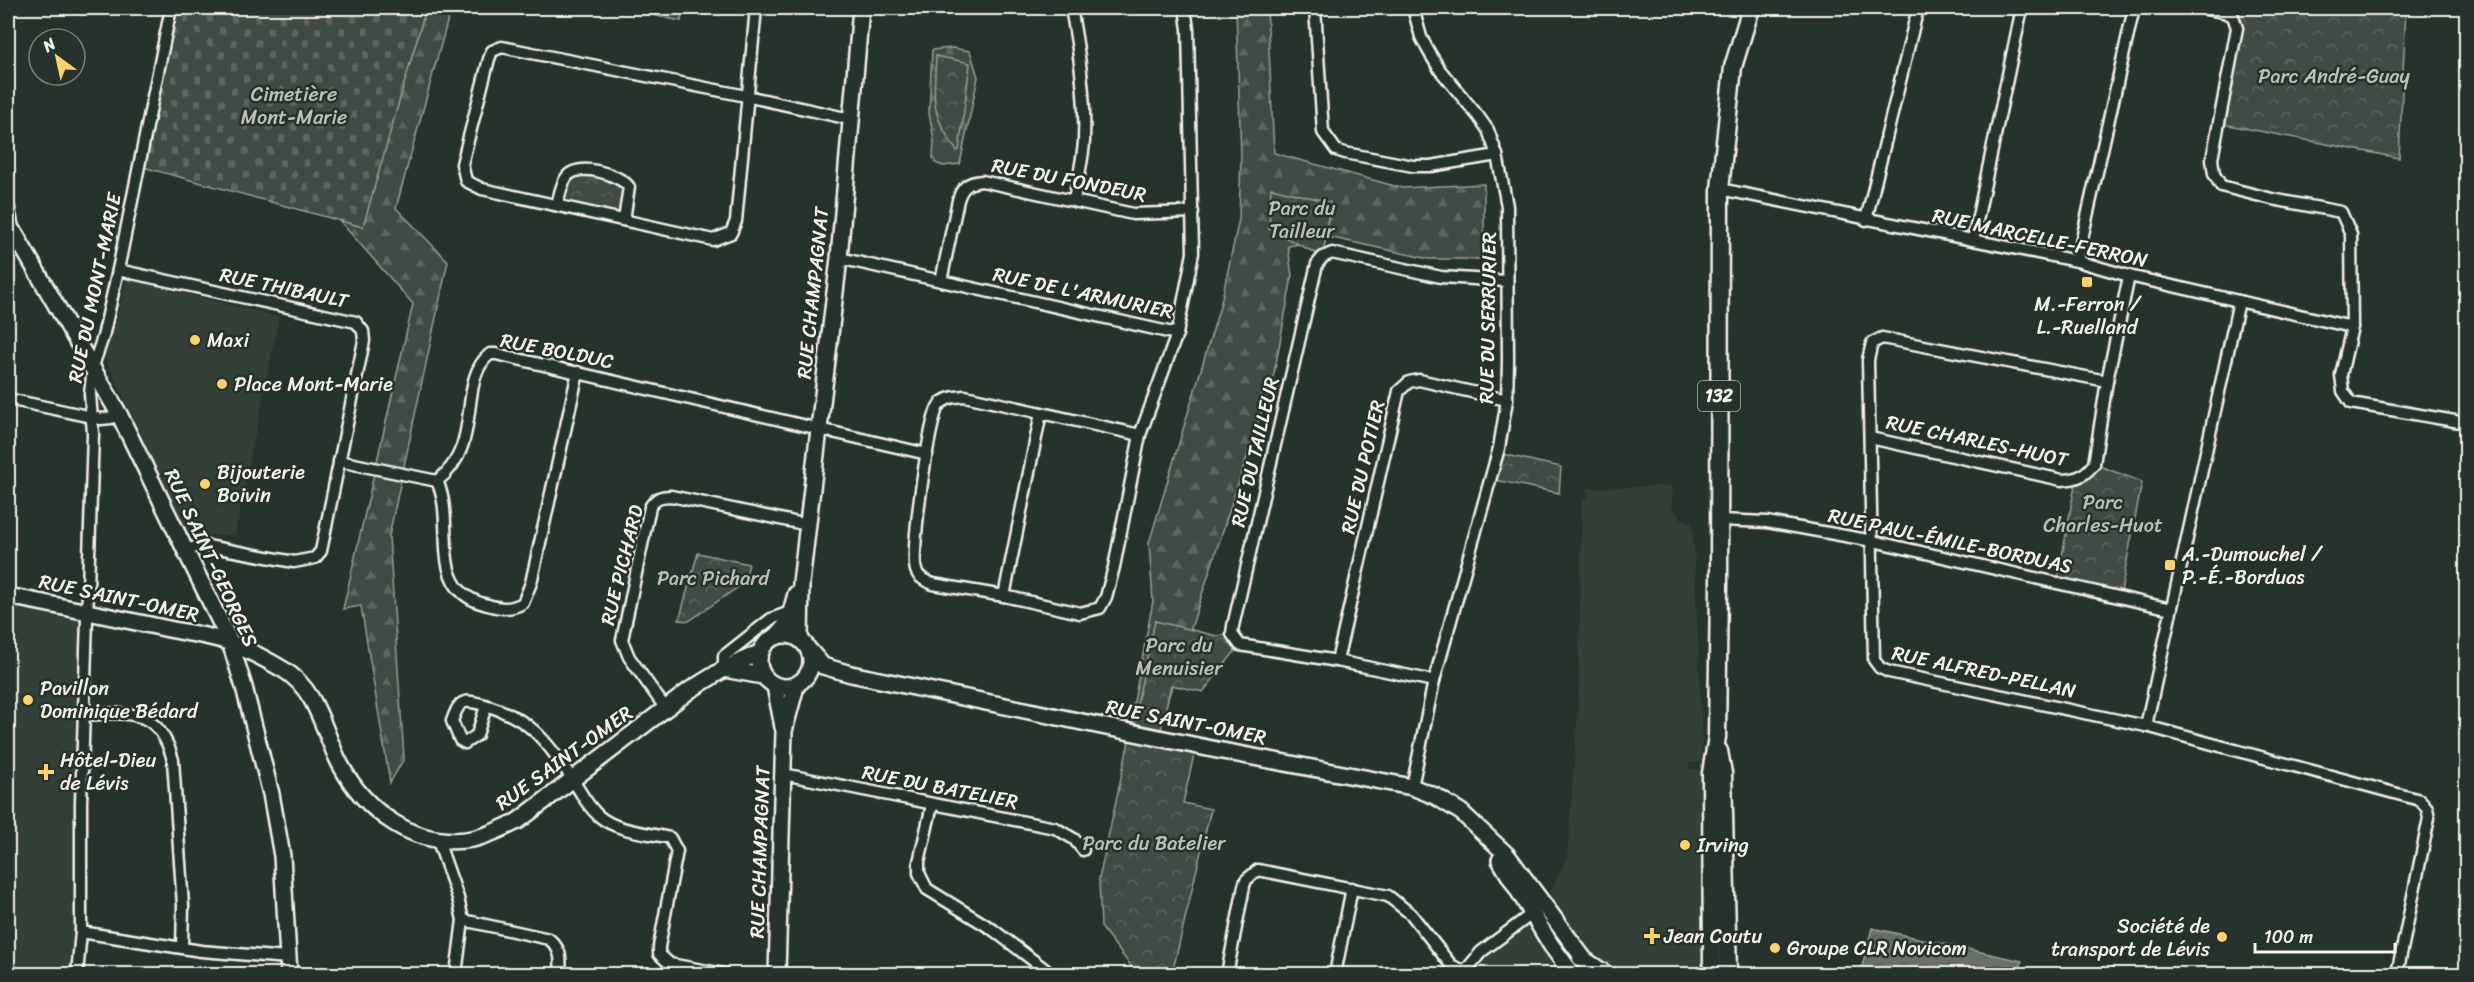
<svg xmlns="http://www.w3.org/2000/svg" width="2474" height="982" viewBox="0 0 2474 982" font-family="Sriracha,sans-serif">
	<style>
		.built { fill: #333f39 }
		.forest { fill: url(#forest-firs); stroke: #9a9e96; stroke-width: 1.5 }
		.cemetery { fill: url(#cemetery-stones); stroke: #9a9e96; stroke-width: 1.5 }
		.park { fill: url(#park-crowns); stroke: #9a9e96; stroke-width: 1.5 }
		.water { fill: url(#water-waves); stroke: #9fa39b; stroke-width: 1.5 }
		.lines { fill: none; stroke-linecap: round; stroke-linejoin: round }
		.street-casing { stroke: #f4f1e8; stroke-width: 15 }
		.secondary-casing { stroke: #f4f1e8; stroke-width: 20 }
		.primary-casing { stroke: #f4f1e8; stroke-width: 21 }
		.street { stroke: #26332d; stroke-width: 10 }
		.secondary { stroke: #26332d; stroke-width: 15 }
		.primary { stroke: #26332d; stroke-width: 16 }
		.poi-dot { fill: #ffd166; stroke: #26332d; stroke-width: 2 }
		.labels { text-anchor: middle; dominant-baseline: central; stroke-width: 5; stroke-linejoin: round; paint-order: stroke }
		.shield { fill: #26332d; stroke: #b6b8b0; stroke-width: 1.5 }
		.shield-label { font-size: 18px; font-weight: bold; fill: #f4f1e8 }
		.park-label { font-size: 20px; fill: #bebfb7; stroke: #26332d }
		.street-label { font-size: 20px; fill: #f4f1e8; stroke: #26332d }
		.poi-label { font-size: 20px; fill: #f4f1e8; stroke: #26332d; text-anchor: start }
	</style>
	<defs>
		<pattern id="forest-firs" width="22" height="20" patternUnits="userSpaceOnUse" patternTransform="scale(1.5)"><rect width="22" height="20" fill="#414b45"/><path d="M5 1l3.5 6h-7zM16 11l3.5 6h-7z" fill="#5d6560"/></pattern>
		<pattern id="cemetery-stones" width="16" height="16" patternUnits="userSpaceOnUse" patternTransform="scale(1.5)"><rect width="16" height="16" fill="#414b45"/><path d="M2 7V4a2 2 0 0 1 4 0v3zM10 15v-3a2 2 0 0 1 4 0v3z" fill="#5d6560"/></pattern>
		<pattern id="park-crowns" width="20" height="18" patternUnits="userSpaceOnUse" patternTransform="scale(1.5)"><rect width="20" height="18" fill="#414b45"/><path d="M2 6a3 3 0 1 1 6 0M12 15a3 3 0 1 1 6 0" fill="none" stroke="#5d6560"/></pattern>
		<pattern id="water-waves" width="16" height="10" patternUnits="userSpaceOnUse" patternTransform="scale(1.5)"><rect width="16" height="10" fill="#676f68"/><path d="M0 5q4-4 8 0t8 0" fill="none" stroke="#565a55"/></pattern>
	</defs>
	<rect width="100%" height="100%" fill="#26332d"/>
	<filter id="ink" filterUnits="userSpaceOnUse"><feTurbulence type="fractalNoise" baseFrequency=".0167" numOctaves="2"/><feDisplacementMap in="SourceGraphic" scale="12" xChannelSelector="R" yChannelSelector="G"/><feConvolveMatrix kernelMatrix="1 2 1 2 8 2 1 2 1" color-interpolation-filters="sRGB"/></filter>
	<g filter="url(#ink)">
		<g class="built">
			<polygon points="127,279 279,317 235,535 188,535 105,358"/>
			<polygon points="1672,486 1672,508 1682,519 1693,524 1703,762 1689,763 1689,769 1707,769 1709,974 1472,974 1494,948 1531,926 1549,895 1567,858 1578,709 1582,499 1587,499 1587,488"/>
			<polygon points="8,594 86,612 77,974 8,974"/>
		</g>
		<g class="forest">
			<polygon points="387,8 451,8 396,208 448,261 389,536 404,758 390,783 361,606 343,609 413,304 339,220"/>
			<polygon points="619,8 683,8 681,21"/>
			<polygon points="1236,8 1267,8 1274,153 1402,188 1484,184 1484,259 1429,259 1333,238 1288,246 1292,277 1274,374 1161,720 1132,712 1153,601 1149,543 1221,303 1239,219 1241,156"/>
			<polygon points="952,48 970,51 978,77 960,164 943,166 935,163 933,158 934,140 929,113 932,50"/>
		</g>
		<polygon class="cemetery" points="171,8 426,8 363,227 139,166"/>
		<g class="park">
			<polygon points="2239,8 2406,8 2399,158 2218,123 2233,16"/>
			<path d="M936 56 970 63 959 150 957 151C929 111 934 102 936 56Z"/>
			<polygon points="573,171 624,180 624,220 557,205"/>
			<polygon points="1271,188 1330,202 1323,257 1269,229"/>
			<polygon points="1498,453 1561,467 1559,493 1490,479"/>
			<polygon points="2094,464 2142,482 2120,597 2057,583 2076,480"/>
			<polygon points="698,553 749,564 744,583 689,621 679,620"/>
			<polygon points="1155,621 1217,636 1232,634 1240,645 1203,692 1171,685 1159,738 1196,746 1183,803 1211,809 1172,974 1137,974 1101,927 1099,879"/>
		</g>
		<polygon class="water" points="1872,928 2022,961 2018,974 1860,974"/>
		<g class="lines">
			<defs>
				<g id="street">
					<polyline points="756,8 736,221 731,233 713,240 482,189 466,181 462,164 489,59 492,51 502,47 746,96 850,119"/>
					<path d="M1071 8C1079 52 1086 96 1084 141 1083 161 1077 181 1074 201"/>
					<polyline points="1315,8 1323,132 1336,150 1345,153 1413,166 1431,166 1497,155"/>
					<polyline points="2201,8 2224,12 2233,16 2237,28 2212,159 2214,174 2221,186 2272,199 2341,212 2351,234 2352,327 2341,375 2343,391 2351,403 2466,423"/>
					<polyline points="1720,189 2077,261 2129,276 2352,327"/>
					<polyline points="8,204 14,233"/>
					<path d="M557 205C559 197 561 185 566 178 576 161 620 174 629 187L624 220"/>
					<polyline points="1866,220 1918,8"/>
					<polyline points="1973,240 2022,8"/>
					<polyline points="839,258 1177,334"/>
					<polyline points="2077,261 2134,8"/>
					<polyline points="118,270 356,322 363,331 364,341 321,551 315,558 294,562 202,545 186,550"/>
					<path d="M941 281 958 200C962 187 968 182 982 181L1133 214 1193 212"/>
					<polyline points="2107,381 1882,338 1872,343 1868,360 1874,660 1880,668 1889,672 2146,726 2420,800 2427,808 2429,818 2397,974"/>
					<polyline points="8,399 101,419 111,418 119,414"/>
					<path d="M1140 435 965 396C955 397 946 397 939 405 929 418 910 554 916 570 918 578 926 581 933 584L1004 596 1080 613 1100 608 1106 597 1114 567 1140 435 1177 334 1193 253 1188 29 1185 8"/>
					<path d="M1870 438 2062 480C2078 479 2084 476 2094 464L2107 381 2129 276"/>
					<path d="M339 461 437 481C485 445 456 381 490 354H496L927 454"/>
					<path d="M437 481C457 523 426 588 484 604 499 608 508 611 523 603L531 583 578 372"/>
					<polyline points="1719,520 1767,522 1873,541 2171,609"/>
					<polyline points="1004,596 1041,413"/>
					<polyline points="1337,661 1399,391 1409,382 1419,380 1507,400"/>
					<polyline points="724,669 724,656 771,619 790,612"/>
					<polyline points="1434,681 1337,661 1240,645 1232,634 1233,626 1317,264 1323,257 1332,253 1441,277 1507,281"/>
					<path d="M486 706 477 735 465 743 460 740 452 721C460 699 463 699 485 705 532 719 546 741 573 780 581 793 588 807 600 817 617 831 648 833 670 838L677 851 659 947V954L670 964 724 974"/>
					<path d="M666 709 629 657 622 640 650 507C656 498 660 496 671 496L808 525"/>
					<path d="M85 715C132 712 159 709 173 760L183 906 182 947"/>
					<polyline points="2146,726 2239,301"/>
					<polyline points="783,774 1055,828 1074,839 1083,850"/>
					<polyline points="1412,787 1434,681 1499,448 1507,400 1508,361 1507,206 1497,155 1488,130 1478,116 1440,70 1429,52 1421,37 1413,8"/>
					<polyline points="932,805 919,862 919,873 927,889 992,929 1051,974"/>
					<polyline points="438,841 458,898 463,920 456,974"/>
					<path d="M463 920 549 939C562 950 561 959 560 974"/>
					<polyline points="81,932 201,951 288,958"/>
					<polyline points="77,974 81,932 81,803 93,434 90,394 93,366 103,337 118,270 171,8"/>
					<polyline points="1227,974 1244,886 1246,880 1258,870 1388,896 1411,914 1451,965 1464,972"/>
					<polyline points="1335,974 1352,888"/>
					<polyline points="1463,974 1481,952 1537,910"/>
				</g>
				<g id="secondary">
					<polyline points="8,226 15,234 119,414 230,642 244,687 271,794 282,856 289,974"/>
					<path d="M8 596C60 606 112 617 164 628 185 633 210 635 231 643 248 650 267 660 284 670 317 690 323 730 339 762 364 811 415 849 472 839 488 836 503 828 518 821L690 690 724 669 761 652"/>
					<circle cx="785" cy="661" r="26"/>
					<polyline points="776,637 788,623 796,594"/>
					<polyline points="800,639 801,583 839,258 861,8"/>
					<polyline points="810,651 823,666 851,674 1217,750 1412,787 1435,796 1461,812 1507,855 1590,967"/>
					<polyline points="724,669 763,676"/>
					<polyline points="775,686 783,727"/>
					<polyline points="1500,860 1551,945 1572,974"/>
					<polyline points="777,974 784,731 796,686"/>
				</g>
				<g id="primary">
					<polyline points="1719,751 1723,773 1728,974"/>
					<polyline points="1581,958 1605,974"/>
					<polyline points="1712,974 1711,773 1717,737 1719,586 1720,189 1733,67 1751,8"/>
				</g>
			</defs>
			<use href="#street" class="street-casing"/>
			<use href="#secondary" class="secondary-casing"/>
			<use href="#primary" class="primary-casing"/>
			<use href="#street" class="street"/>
			<use href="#secondary" class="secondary"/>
			<use href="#primary" class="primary"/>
		</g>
	</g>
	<g class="poi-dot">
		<rect x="2081" y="276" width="12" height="12" rx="3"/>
		<circle cx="195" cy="340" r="6"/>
		<circle cx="222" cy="384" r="6"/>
		<circle cx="205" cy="484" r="6"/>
		<rect x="2164" y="559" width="12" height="12" rx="3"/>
		<circle cx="28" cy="700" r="6"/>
		<path d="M43 763h6v6h6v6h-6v6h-6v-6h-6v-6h6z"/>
		<circle cx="1685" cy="845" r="6"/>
		<path d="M1649 927h6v6h6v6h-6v6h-6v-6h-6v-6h6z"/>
		<circle cx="2222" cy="937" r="6"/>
		<circle cx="1775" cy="948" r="6"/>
	</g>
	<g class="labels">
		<rect class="shield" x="1698" y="381" width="42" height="30" rx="4.5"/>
		<g class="shield-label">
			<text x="1719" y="396">132</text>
		</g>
		<g class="park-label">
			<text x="2334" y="76">Parc André-Guay</text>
			<text x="294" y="94">Cimetière<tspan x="294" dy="23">Mont-Marie</tspan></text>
			<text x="1302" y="208">Parc du<tspan x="1302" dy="23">Tailleur</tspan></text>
			<text x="2103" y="502">Parc<tspan x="2103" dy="23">Charles-Huot</tspan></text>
			<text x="713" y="578">Parc Pichard</text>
			<text x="1179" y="645">Parc du<tspan x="1179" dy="23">Menuisier</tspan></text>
			<text x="1154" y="843">Parc du Batelier</text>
		</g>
		<g class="street-label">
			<text transform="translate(1069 180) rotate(11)">RUE DU FONDEUR</text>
			<text transform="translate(2040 238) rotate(12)">RUE MARCELLE-FERRON</text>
			<text transform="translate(95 288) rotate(-78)">RUE DU MONT-MARIE</text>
			<text transform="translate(284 288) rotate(12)">RUE THIBAULT</text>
			<text transform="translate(813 293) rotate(-84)">RUE CHAMPAGNAT</text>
			<text transform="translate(1083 293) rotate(12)">RUE DE L'ARMURIER</text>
			<text transform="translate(1488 318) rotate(-89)">RUE DU SERRURIER</text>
			<text transform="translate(557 351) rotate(11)">RUE BOLDUC</text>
			<text transform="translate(1977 441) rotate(12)">RUE CHARLES-HUOT</text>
			<text transform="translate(1255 452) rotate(-77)">RUE DU TAILLEUR</text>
			<text transform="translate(1363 467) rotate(-77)">RUE DU POTIER</text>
			<text transform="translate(1950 541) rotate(12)">RUE PAUL-ÉMILE-BORDUAS</text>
			<text transform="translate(211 558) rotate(65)">RUE SAINT-GEORGES</text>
			<text transform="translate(622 565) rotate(-76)">RUE PICHARD</text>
			<text transform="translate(119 598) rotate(12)">RUE SAINT-OMER</text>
			<text transform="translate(1984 672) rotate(12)">RUE ALFRED-PELLAN</text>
			<text transform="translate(1186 722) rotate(11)">RUE SAINT-OMER</text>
			<text transform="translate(564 758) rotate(-36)">RUE SAINT-OMER</text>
			<text transform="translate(940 787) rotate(11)">RUE DU BATELIER</text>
			<text transform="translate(760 852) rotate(-88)">RUE CHAMPAGNAT</text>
		</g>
		<g class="poi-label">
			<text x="2087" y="304" text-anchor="middle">M.-Ferron /<tspan x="2087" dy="23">L.-Ruelland</tspan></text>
			<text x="207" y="340">Maxi</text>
			<text x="234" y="384">Place Mont-Marie</text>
			<text x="217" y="472">Bijouterie<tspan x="217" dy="23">Boivin</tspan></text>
			<text x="2182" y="554">A.-Dumouchel /<tspan x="2182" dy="23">P.-É.-Borduas</tspan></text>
			<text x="40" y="688">Pavillon<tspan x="40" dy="23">Dominique Bédard</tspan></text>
			<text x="60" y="760">Hôtel-Dieu<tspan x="60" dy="23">de Lévis</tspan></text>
			<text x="1697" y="845">Irving</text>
			<text x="2210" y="926" text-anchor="end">Société de<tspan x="2210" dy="23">transport de Lévis</tspan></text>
			<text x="1664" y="936">Jean Coutu</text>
			<text x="1787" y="948">Groupe CLR Novicom</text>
		</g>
	</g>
	<rect width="2474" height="982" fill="none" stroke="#26332d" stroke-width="30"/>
	<rect x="15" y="15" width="2444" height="952" fill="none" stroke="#f4f1e8" stroke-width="2" filter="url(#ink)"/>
	<g transform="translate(57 57) rotate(327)"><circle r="28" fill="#26332d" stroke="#787f78" stroke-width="1.5"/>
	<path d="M0-4.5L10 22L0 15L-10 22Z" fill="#ffd166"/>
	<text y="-9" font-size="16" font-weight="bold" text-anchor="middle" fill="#f4f1e8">N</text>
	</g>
	<path d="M2255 943v9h140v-9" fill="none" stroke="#f4f1e8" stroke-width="3"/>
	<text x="2264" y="943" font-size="18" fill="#f4f1e8" stroke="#26332d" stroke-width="4.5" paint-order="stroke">100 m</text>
</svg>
